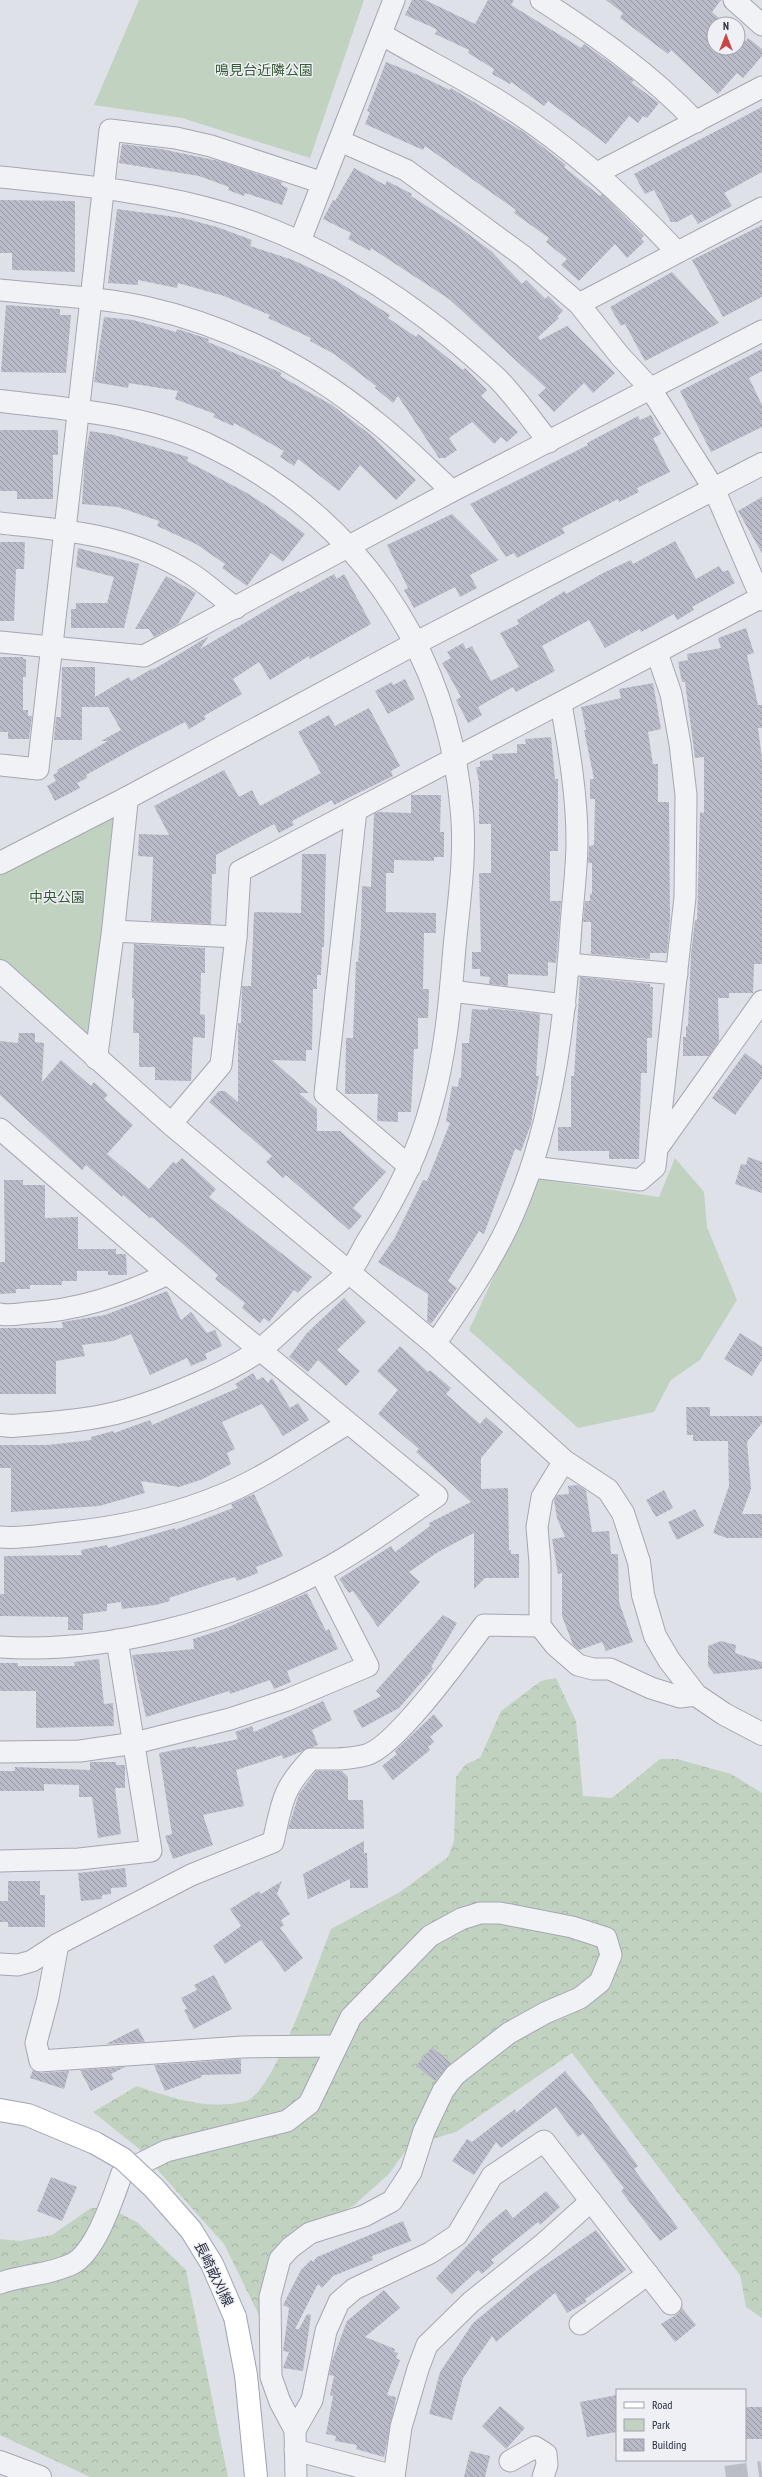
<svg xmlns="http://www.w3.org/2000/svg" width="762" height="2477" viewBox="0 0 762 2477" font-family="'PT Sans Narrow','Noto Sans JP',sans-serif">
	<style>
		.green { fill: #c2d2c0 }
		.forest { fill: url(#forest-crowns) }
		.building { fill: url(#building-back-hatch) }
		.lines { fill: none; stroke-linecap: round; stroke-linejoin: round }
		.tertiary-tunnel { stroke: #babdc6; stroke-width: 22; stroke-dasharray: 22 11; stroke-linecap: butt }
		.minor-casing { stroke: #a4a7b2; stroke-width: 23 }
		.tertiary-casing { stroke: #a4a7b2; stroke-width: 24 }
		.primary-casing { stroke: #9ea4b3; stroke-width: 24 }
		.minor { stroke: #f1f2f6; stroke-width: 21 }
		.tertiary { stroke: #f1f2f6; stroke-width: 22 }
		.primary { stroke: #fff; stroke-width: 22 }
		.primary-bridge-casing { stroke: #9ea4b3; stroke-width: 24; stroke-linecap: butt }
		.primary-bridge { stroke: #fff; stroke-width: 22 }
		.labels { text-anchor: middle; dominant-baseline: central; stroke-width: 3; stroke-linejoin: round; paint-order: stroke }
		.park-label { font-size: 14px; fill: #385a35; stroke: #eef0f5 }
		.street-label { font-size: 14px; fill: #282d3f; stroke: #eef0f5 }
	</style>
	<defs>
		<pattern id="forest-crowns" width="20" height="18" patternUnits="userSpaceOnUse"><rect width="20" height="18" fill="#c2d2c0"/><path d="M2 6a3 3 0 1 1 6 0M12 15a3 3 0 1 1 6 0" fill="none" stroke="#a7b5a6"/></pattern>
		<pattern id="building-back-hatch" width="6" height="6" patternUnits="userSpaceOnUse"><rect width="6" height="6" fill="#b9bcc8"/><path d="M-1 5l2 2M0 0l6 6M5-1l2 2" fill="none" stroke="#9699a4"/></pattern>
	</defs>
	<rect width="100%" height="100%" fill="#dfe1e8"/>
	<g class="green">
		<polygon points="139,0 364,0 310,158 182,118 94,105"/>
		<polygon points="127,798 96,1058 0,971 0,863"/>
		<polygon points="675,1158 704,1192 707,1227 737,1300 700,1360 671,1380 654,1412 578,1428 469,1330 539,1179 659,1197"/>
	</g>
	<g class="forest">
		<path d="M556 1678 576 1721 583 1796 612 1798 660 1759H677L731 1774 762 1793V2318L746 2307 740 2275 572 2053 456 2132 409 2146 389 2174 353 2206 281 2241 272 2253 259 2315 224 2244 138 2148 93 2112 137 2086C172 2098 209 2111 246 2101 274 2093 319 1959 331 1929L400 1892 448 1857 454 1841 456 1777 466 1764 480 1758 501 1711 541 1681Z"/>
		<polygon points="91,2208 110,2208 138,2223 186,2270 228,2477 90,2477 0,2435 0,2239 20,2241 52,2235"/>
	</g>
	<g class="building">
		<polygon points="412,0 425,0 475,24 488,0 514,0 511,5 581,48 584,44 619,69 633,80 632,83 659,103 647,118 643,116 638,123 629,116 606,144 548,101 544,106 511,82 510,84 492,74 494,69 468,53 469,50 435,34 437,30 432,27 405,15"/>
		<polygon points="606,0 721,0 712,12 726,24 714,24 714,48 738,48 738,34 746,41 748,38 762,49 762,56 743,78 737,73 718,94 671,50 668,54 620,18 623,13"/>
		<polygon points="386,62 416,74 450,90 451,88 525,133 566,165 564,167 600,196 602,194 644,236 641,239 644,242 627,258 615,244 579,281 561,265 567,259 546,242 549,238 514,213 516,210 425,146 423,150 365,124 370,112 367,111"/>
		<polygon points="762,107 762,172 724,193 732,206 698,224 692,214 677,222 671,222 654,190 645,194 634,174"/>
		<polygon points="122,144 161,149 219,161 282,182 281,185 288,188 282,205 245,193 244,196 228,190 229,187 199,176 119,163"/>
		<polygon points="354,168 385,185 387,181 412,194 411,196 459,227 491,251 522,284 526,280 545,299 548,296 563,311 557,317 559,318 538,337 540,340 567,326 615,373 593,393 584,383 554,412 538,395 546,388 449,299 371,248 370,251 348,239 351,233 323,219 333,200 335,201"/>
		<polygon points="0,200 75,201 75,272 12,270 12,253 0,253"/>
		<polygon points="117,209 183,218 217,227 252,240 250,246 293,260 337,281 390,315 388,318 416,337 418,334 463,370 465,368 487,390 481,396 518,432 507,442 501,437 494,444 472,422 449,438 457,450 445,458 439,458 398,396 393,403 375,388 376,386 334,354 310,341 311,338 268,318 270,315 224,296 178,283 177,288 138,280 138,285 108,283"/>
		<polygon points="762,225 762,297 723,317 692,260"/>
		<polygon points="672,272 719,323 645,361 625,324 621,326 610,307"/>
		<polygon points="6,305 60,309 60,315 71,315 66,373 1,372"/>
		<polygon points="104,317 133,320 176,332 177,329 209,339 208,342 282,373 280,376 332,405 372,436 416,480 396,500 360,465 339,491 298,459 294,466 280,457 284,451 234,423 233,426 213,417 215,414 175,399 178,391 129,383 128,388 94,382"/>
		<polygon points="762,349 762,371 749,378 762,405 762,427 711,452 680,391"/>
		<polygon points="651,415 661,434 653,438 670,472 637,488 639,492 619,502 618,499 562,528 565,533 517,558 514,553 506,557 470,504 588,445 587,443 638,416 640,420"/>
		<polygon points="0,430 58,430 58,455 53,455 53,499 17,499 17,491 0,491"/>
		<polygon points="90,431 114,435 188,457 187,461 247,493 273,510 305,534 283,562 271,553 247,586 222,568 225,564 196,544 157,526 159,521 118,507 82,504 85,455"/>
		<polygon points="762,497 762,553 738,511"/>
		<polygon points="452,514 499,560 470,575 477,588 460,597 455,587 414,608 404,590 408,588 387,545"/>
		<polygon points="675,541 696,579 719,566 723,572 728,570 735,583 692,607 694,610 677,620 674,614 641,632 640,629 605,648 589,620 542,646 555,671 516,692 513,687 478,707 482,715 468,723 456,700 461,697 442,663 451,658 447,652 463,643 466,649 472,646 491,681 519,667 500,633 519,624 517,620 565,591 566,594 605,572 631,560 633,564"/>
		<polygon points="0,542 25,542 24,569 16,569 14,621 0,621"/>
		<polygon points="78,548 139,564 124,628 71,628 71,609 76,609 76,603 107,603 114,577 76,567"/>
		<polygon points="334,574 337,579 344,574 371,624 310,659 309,656 270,680 259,662 233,679 242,694 204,716 206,719 189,729 185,722 133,749 86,775 87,778 77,783 80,788 55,801 47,786 56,781 53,775 58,772 57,770 108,741 101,741 121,730 108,707 82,707 82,740 54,740 56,717 61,717 62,667 95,667 95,697 129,677 131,681 153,668 151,671 209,636 200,649 299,591 300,593"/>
		<polygon points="166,576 196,593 178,624 154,637 149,629 135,629"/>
		<polygon points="746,628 754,653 747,655 758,705 762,705 762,728 758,728 762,759 762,964 754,964 753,993 729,993 729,998 718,998 719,1041 709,1056 683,1056 683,1037 686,1037 686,1026 688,1026 691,954 695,920 697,920 700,812 704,813 704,757 695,758 685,682 682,682 678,662 688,660 687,654 721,648 718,638"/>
		<polygon points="0,657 23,657 23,659 26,659 26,677 23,677 23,710 28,710 28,716 32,716 29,739 8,739 8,732 0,732"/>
		<polygon points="405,679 415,699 388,714 375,691 392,682 393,685"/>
		<polygon points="653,683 661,729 648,732 653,764 658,764 658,802 669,802 670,919 667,953 650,953 650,959 591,954 591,922 583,922 585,901 590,901 590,894 592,894 592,863 588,863 589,846 594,845 595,799 590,799 590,779 594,779 584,730 586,730 581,707 621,698 619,689"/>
		<polygon points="369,708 400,766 391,771 393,776 334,805 332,800 292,821 294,825 279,833 274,824 216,855 216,874 212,874 211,924 151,921 153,857 138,856 139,834 169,835 154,806 224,770 239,797 252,790 260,806 321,773 298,732 329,715 335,726"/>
		<polygon points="551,737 555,779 558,779 558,851 550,851 550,901 561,901 556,963 548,962 548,976 508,974 508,986 489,984 490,977 480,976 480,969 472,969 472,952 481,952 479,873 491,873 491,824 479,824 479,783 476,767 480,767 480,761 493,760 492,754 517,753 517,744 526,744 525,739"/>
		<polygon points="411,795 441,795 440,832 444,832 444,857 434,857 434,861 394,860 394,873 386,873 386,912 436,913 436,933 424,933 423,989 429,989 428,1018 418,1018 418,1049 414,1049 411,1112 398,1112 398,1122 377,1121 378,1094 345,1094 346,1038 353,1038 356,962 358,962 361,926 362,886 371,887 374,814 378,812 411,813"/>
		<polygon points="302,854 326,854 324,947 322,947 321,975 317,975 317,989 313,989 312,1050 306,1050 306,1061 272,1060 309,1093 299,1093 317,1109 317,1131 340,1131 386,1172 353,1208 362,1216 349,1230 286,1175 283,1178 266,1162 272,1156 209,1102 219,1091 225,1091 238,1102 238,1023 241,1023 242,986 251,986 254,912 301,913"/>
		<polygon points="134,944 205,948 205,973 201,973 200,1014 205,1015 205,1038 193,1037 191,1081 155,1080 155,1067 139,1067 139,1033 133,1033 134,998 132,998"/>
		<polygon points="580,977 650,984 650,987 653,987 652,1038 647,1038 647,1073 641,1073 639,1159 609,1159 609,1151 558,1151 558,1127 571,1127 571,1076 574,1076"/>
		<polygon points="488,1008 540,1014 536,1076 539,1076 531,1124 521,1151 515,1149 484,1234 479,1231 448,1281 457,1288 431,1324 427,1321 428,1294 378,1262 394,1239 423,1180 427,1181 450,1123 446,1121 452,1086 458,1087 459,1078 461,1078 462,1043 469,1043 472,1009 488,1010"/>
		<polygon points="19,1033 35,1033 35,1042 44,1043 42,1082 61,1060 91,1086 94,1082 108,1095 104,1099 133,1125 107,1154 149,1189 173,1162 176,1164 182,1158 216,1189 209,1197 312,1277 298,1293 294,1290 269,1322 264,1318 260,1323 242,1308 245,1303 215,1279 218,1275 152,1217 150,1218 123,1195 122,1197 86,1165 82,1170 0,1095 0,1041 18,1043"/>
		<polygon points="745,1053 762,1066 762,1078 735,1115 712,1098"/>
		<polygon points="748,1157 762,1162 762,1193 735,1184 741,1164 746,1165"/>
		<polygon points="4,1180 23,1180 23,1185 45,1185 45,1218 78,1217 78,1249 116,1249 116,1254 126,1254 127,1275 108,1275 108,1271 77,1271 77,1281 62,1281 62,1285 30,1285 30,1289 16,1289 16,1293 0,1294 0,1262 5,1262"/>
		<polygon points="167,1291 181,1320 191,1312 207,1333 215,1330 222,1346 205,1354 207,1359 191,1366 187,1358 150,1375 131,1334 113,1341 82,1345 85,1356 56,1361 56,1394 0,1394 0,1328 63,1328 62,1322 105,1315"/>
		<polygon points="344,1298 366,1322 337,1350 360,1371 346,1386 318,1360 308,1372 289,1357 307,1333"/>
		<polygon points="740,1333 762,1347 762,1359 752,1376 724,1359"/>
		<polygon points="400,1346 428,1372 430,1370 451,1388 446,1394 480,1424 486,1417 503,1432 481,1458 481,1489 508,1488 509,1550 511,1550 511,1554 519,1554 519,1578 485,1578 474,1589 474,1533 438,1552 409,1572 420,1582 378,1627 353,1591 349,1593 339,1579 391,1546 395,1552 430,1526 429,1523 471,1502 416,1452 419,1449 378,1414 398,1390 377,1371"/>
		<polygon points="253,1373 257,1380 263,1377 268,1383 272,1378 290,1408 298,1403 309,1420 283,1436 262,1404 222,1422 235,1449 227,1453 231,1464 203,1479 179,1487 141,1481 145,1493 99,1506 11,1512 11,1468 0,1468 0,1445 48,1445 91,1440 91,1437 113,1431 114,1433 150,1420 152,1425 238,1388 235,1384"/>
		<polygon points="686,1407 710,1407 710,1416 762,1416 762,1423 747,1442 751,1489 742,1514 762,1514 762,1538 727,1538 713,1533 729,1486 728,1441 693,1441 693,1435 687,1435"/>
		<polygon points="578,1485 586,1491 592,1532 609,1531 611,1554 618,1554 619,1602 633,1642 606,1651 602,1642 579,1650 573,1645 562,1616 562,1573 558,1574 552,1539 565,1537 557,1518 554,1500 557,1495 569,1494 568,1486"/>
		<polygon points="664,1490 673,1508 656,1517 646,1500"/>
		<polygon points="254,1494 283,1556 256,1567 258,1573 237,1581 235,1577 223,1580 169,1598 170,1601 156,1605 122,1609 121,1602 107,1604 107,1611 83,1614 83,1630 68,1630 68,1617 0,1616 0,1594 4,1594 4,1556 82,1555 81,1550 107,1545 108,1548 175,1528 175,1530 233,1508 231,1504"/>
		<polygon points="695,1509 704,1526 677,1540 668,1522"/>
		<polygon points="307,1593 326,1631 329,1629 338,1649 287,1671 291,1682 274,1689 270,1680 230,1694 229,1691 146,1717 132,1655 194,1649 193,1639 224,1629"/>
		<polygon points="443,1615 457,1623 431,1667 433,1669 399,1708 362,1728 353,1711 381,1696 376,1691"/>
		<polygon points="721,1641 736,1645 735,1653 762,1662 762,1669 714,1674 708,1666 708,1646"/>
		<polygon points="99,1659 104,1704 113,1703 114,1726 36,1728 36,1691 0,1691 0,1663 18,1663 18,1666 75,1666 74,1662"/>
		<polygon points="323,1701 332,1720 312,1730 318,1745 283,1759 282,1755 236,1770 244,1806 203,1815 213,1845 173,1859 165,1836 172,1834 159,1753 196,1746 196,1748 238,1739 235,1732 252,1726 254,1732"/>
		<polygon points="434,1714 443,1726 430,1737 434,1742 428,1747 430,1750 393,1780 382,1766 397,1754 395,1751"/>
		<polygon points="90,1762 116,1762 116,1765 125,1765 125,1788 115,1788 121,1834 98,1838 92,1797 79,1797 79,1785 44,1784 44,1791 0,1791 0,1771 15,1771 15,1767 90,1770"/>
		<polygon points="316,1771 342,1771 348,1777 348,1800 363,1800 364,1829 288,1829 299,1794"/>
		<polygon points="364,1841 364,1853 367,1853 368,1888 350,1888 350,1879 308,1899 303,1874"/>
		<polygon points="125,1868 127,1887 111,1888 111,1894 102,1895 102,1899 81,1901 78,1873"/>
		<polygon points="8,1881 40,1881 40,1895 45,1895 45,1927 8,1927 8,1922 0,1922 0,1901 8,1901"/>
		<polygon points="282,1881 277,1894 290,1914 281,1920 284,1925 280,1928 303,1958 285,1972 261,1940 225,1964 213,1946 241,1926 230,1909 259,1891 261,1894"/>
		<polygon points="214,1975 232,2009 194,2029 184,2010 187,2009 181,1998 197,1990 194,1985"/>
		<polygon points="138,2028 145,2042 106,2044"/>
		<polygon points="432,2047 451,2063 435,2081 416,2066"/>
		<polygon points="241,2059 241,2074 201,2075 202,2077 165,2091 154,2065"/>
		<polygon points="125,2067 111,2074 114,2079 91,2091 80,2070"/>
		<polygon points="33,2070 41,2073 69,2071 64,2089 30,2078"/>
		<polygon points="565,2071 590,2101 638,2166 634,2169 678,2228 660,2241 621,2191 624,2188 583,2133 578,2137 556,2107 501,2148 496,2142 474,2175 452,2161 467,2139 472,2142 515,2109 516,2113"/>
		<polygon points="51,2177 77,2187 62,2221 37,2211"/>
		<polygon points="546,2191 560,2207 540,2225 538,2222 491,2260 494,2263 482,2274 478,2270 452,2294 436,2278 489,2223 506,2209 513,2218"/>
		<polygon points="403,2221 411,2241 372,2256 373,2260 333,2276 322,2288 318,2284 295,2329 299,2329 307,2314 311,2315 303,2371 283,2368 289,2352 283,2351 289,2308 283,2305 301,2270 311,2260 313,2262 317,2257"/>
		<polygon points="596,2230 626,2270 585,2299 586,2302 567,2313 555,2293 496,2342 492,2336 463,2378 452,2420 429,2414 440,2372 473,2323 531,2275"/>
		<polygon points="384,2290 400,2308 365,2337 395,2349 394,2352 398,2353 396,2358 400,2360 387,2395 396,2397 395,2403 384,2457 356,2449 357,2445 335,2441 336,2436 326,2434 333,2396 330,2395 334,2376 329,2375 332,2361 347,2321"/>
		<polygon points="682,2308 696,2325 675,2342 661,2324 679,2313"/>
		<polygon points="617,2395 617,2432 587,2437 580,2402"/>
		<polygon points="500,2406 525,2428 506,2449 482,2426"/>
		<rect x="745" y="2407" width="17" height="32"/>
		<polygon points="470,2451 490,2456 485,2477 464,2477"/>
	</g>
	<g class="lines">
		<polyline class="tertiary-tunnel" points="726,2477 762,2472"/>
		<defs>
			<g id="minor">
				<path d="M541 0C596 36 650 73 696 122"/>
				<polyline points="734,0 762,25"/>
				<path d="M381 34C418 56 457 75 494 98 563 140 622 193 677 252"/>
				<polyline points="340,141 406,170 523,256 579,304 620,356 650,388 714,489 762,600"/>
				<polyline points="597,173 762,87"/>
				<path d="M0 177C76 185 154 191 228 214 328 245 420 307 497 378 516 397 532 421 549 442"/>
				<polyline points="300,241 394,0"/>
				<path d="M0 290C46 295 100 297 145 307 230 326 309 367 376 422 403 443 427 468 452 491"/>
				<polyline points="579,304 762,208"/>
				<path d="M0 523C70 531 128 534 190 573 206 583 220 597 236 608"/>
				<polyline points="0,642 144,656 452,491 762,331"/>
				<polyline points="0,765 38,769 110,130 176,138 211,146 323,183"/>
				<polyline points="356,810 325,1094 410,1167"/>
				<polyline points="113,931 236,937"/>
				<polyline points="569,964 677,974"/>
				<polyline points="451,991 565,1005"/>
				<polyline points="171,1124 221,1065 236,937 240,871 762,597"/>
				<path d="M0 1129 168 1274 437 1496C399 1522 361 1550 320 1572 228 1621 105 1654 0 1647"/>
				<polyline points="659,1146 762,1001"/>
				<polyline points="532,1167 640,1180 655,1167 685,897 686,795 680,744 671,694 657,653"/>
				<path d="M0 1314C9 1316 19 1314 27 1313 77 1311 123 1295 168 1274"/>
				<path d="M435 1344C465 1300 497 1255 517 1205 554 1117 565 1019 571 925 573 897 577 869 577 841 577 795 569 749 561 704"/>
				<polyline points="564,1461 542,1497 537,1527 540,1563 540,1626 555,1645 578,1665 593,1669 610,1669 651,1688 680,1697 696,1695"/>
				<path d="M0 1537C20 1539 41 1535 61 1533 118 1528 176 1515 229 1492 270 1474 308 1447 347 1424"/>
				<polyline points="0,1752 80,1751 135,1743 230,1719 287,1700 368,1666 320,1572"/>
				<polyline points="0,1861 79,1859 151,1851 117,1640"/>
				<polyline points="58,1944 48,1998 36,2043 40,2061 242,2047 336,2046"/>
				<path d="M0 1964 18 1965 32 1961 58 1944 191 1875 273 1842C282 1803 282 1789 311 1759 329 1759 348 1760 366 1755 396 1747 463 1653 484 1625L540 1626"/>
				<path d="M0 2283C23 2275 49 2275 72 2264 96 2252 113 2198 122 2173L166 2151 287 2121 309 2104 351 2017 430 1936 461 1919 480 1913H500L572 1927 606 1938 611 1955 600 1982 580 1998 545 2013 509 2033 455 2075 443 2091 424 2131 411 2172 392 2201 364 2216 310 2233 290 2248 280 2259 270 2297 271 2377 280 2402 295 2430 296 2477"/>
				<polyline points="580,2324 648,2274"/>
				<polyline points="295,2430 312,2400 326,2331 339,2302 354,2289 430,2253 457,2235 492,2176 544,2141 671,2304"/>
				<polyline points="295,2450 394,2476"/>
				<polyline points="510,2461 535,2447 546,2454 547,2465 543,2477"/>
				<polyline points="394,2477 401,2427 418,2369 427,2345 471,2302 542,2245 591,2201"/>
			</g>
			<g id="tertiary">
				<path d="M0 401C68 409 141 414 204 443 356 514 448 647 462 813 466 860 458 907 454 953 450 1004 445 1057 431 1106 418 1155 396 1197 369 1239 362 1250 357 1263 349 1272 337 1285 321 1296 307 1308 292 1321 277 1336 261 1349 232 1371 163 1400 127 1410 90 1421 50 1423 12 1426L0 1425"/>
				<polyline points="0,863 127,798 416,643 762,464"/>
				<polyline points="0,971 171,1124 435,1344 564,1461 608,1490 623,1513 639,1562 643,1595 655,1636 669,1660 696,1695 724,1714 762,1734"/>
				<polyline points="96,1058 113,931 127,798"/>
				<polyline points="0,2462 40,2477"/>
			</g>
			<g id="primary">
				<polyline points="0,2110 28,2115 95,2143"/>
				<polyline points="235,2317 246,2375 256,2477"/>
			</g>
		</defs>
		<use href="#minor" class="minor-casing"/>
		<use href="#tertiary" class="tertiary-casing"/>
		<use href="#primary" class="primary-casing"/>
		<use href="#minor" class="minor"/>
		<use href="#tertiary" class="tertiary"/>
		<use href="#primary" class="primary"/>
		<defs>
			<polyline id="primary-bridge" points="95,2143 123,2159 154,2188 191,2230 212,2264 235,2317"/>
		</defs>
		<use href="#primary-bridge" class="primary-bridge-casing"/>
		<use href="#primary-bridge" class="primary-bridge"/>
	</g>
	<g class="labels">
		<g class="park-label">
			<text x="264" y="70">鳴見台近隣公園</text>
			<text x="57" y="897">中央公園</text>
		</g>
		<g class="street-label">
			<text transform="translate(214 2274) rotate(64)">長崎畝刈線</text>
		</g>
	</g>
	<rect x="616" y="2389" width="130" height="72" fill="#eef0f5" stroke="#9fa2ac"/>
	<rect x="624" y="2402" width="20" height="6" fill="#ffffff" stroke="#9fa2ac"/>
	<text x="652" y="2409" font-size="12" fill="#282d3f">Road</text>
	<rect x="624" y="2419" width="20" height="12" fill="#c2d2c0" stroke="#9fa2ac"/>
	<text x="652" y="2429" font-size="12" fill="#282d3f">Park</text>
	<rect x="624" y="2439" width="20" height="12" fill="url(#building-back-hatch)" stroke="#9fa2ac"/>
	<text x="652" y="2449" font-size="12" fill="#282d3f">Building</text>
	<g transform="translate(726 36)"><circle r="19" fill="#eef0f5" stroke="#9fa2ac"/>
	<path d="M0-3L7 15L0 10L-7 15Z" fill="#cc4447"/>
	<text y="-6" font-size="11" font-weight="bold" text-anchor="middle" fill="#282d3f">N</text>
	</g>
</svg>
